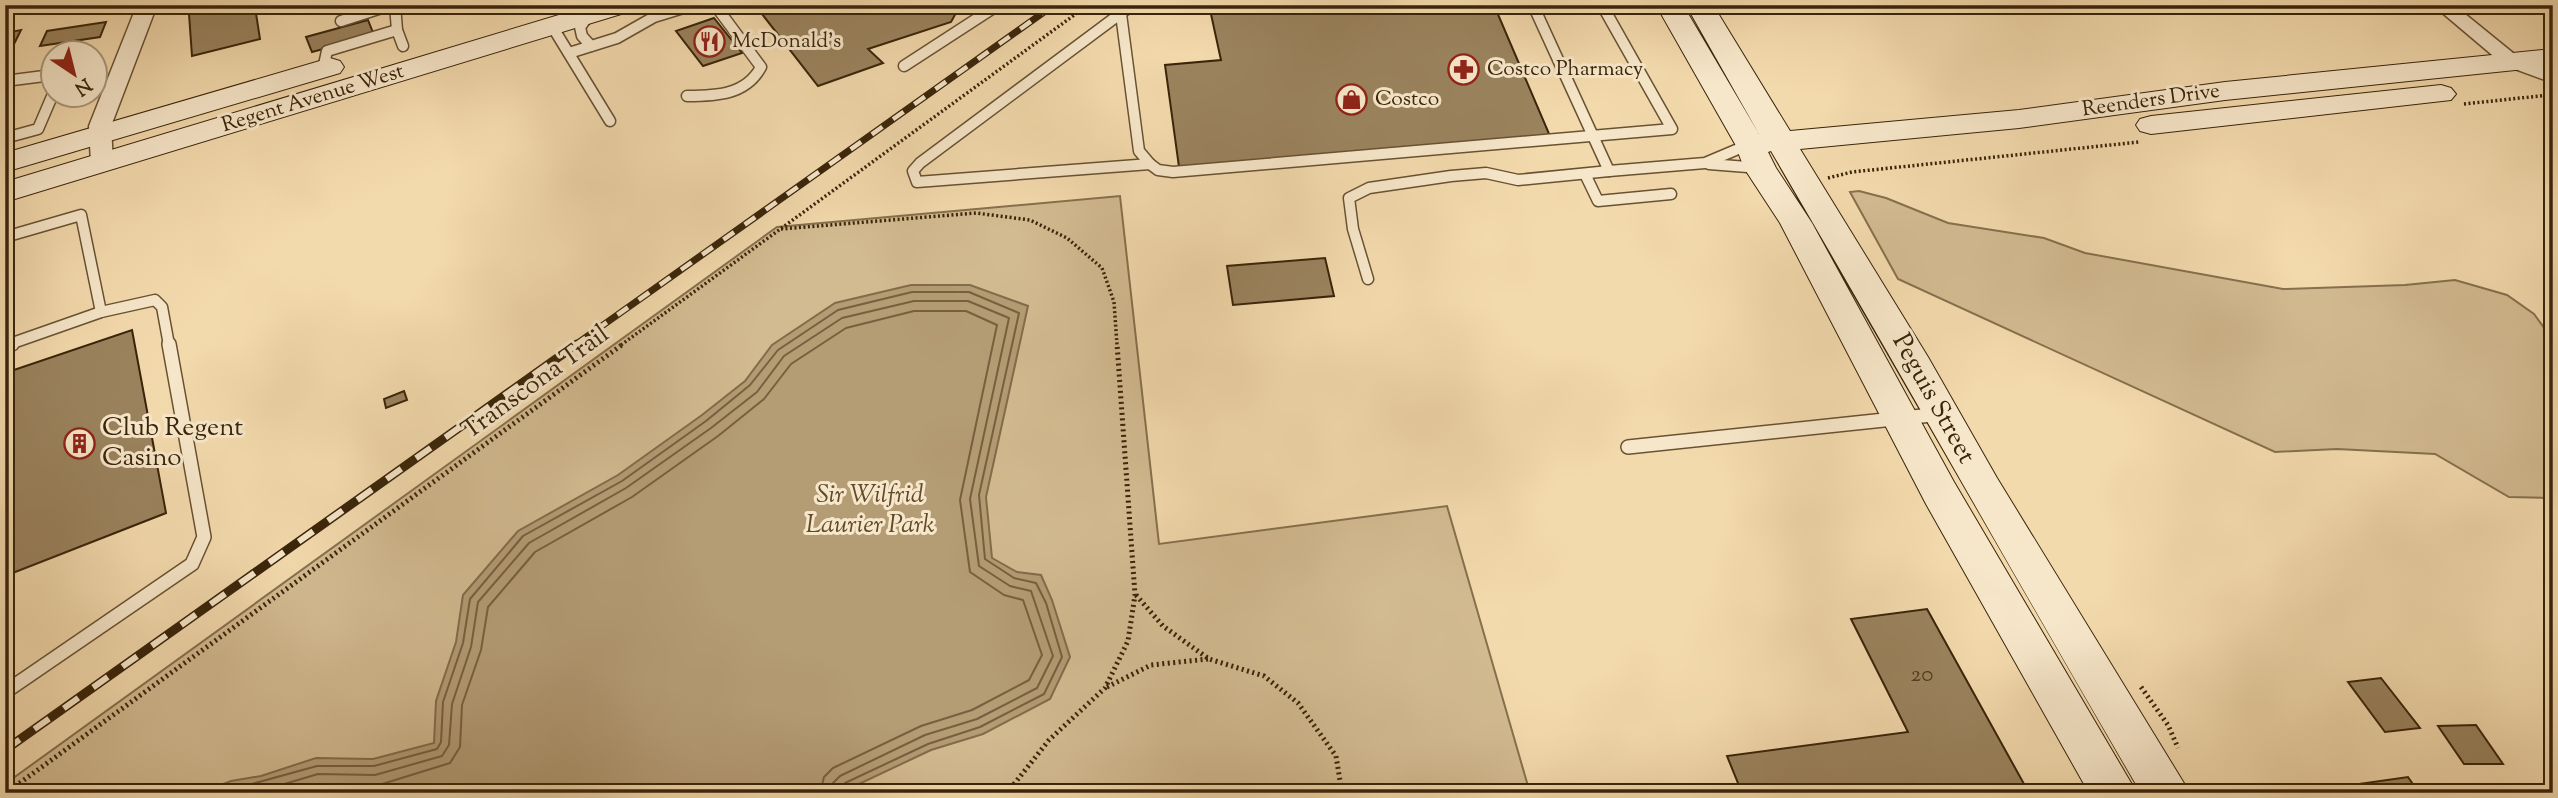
<svg xmlns="http://www.w3.org/2000/svg" width="2558" height="798" viewBox="0 0 2558 798" font-family="'Sorts Mill Goudy',serif">
	<style>
		.green { fill: #d3bb91; stroke: #86704d; stroke-width: 2 }
		.water { fill: #b49c75; stroke: #836c4a; stroke-width: 2 }
		.lines { fill: none; stroke-linecap: round; stroke-linejoin: round }
		.shore { stroke: #76603f; stroke-width: 2 }
		.building { fill: #9a835e; stroke: #392409; stroke-width: 2 }
		.lane-far1-casing { stroke: #685232; stroke-width: 13 }
		.lane-casing { stroke: #685232; stroke-width: 16 }
		.street-casing { stroke: #685232; stroke-width: 3 }
		.secondary-casing { stroke: #392409; stroke-width: 2 }
		.path-far1 { stroke: #392409; stroke-width: 3.5; stroke-dasharray: 2 2.5; stroke-linecap: butt }
		.path { stroke: #392409; stroke-width: 5; stroke-dasharray: 2 3.5; stroke-linecap: butt }
		.lane-far1 { stroke: #f7e7ca; stroke-width: 10 }
		.lane { stroke: #f7e7ca; stroke-width: 13 }
		.street { fill: #f7e7ca; fill-rule: evenodd }
		.secondary { fill: #f7e7ca; fill-rule: evenodd }
		.rail-far1-casing { stroke: #392409; stroke-width: 7 }
		.rail-casing { stroke: #392409; stroke-width: 9 }
		.rail-far1 { stroke: #f7e7ca; stroke-width: 4.5; stroke-dasharray: 13; stroke-linecap: butt }
		.rail { stroke: #f7e7ca; stroke-width: 6; stroke-dasharray: 18; stroke-linecap: butt }
		.labels { text-anchor: middle; dominant-baseline: central; stroke-width: 6; stroke-linejoin: round; paint-order: stroke }
		.far-poi-label { font-size: 21px; fill: #392409; stroke: #f7e7ca; text-anchor: start }
		.far-street-label { font-size: 21px; fill: #392409; stroke: #f7e7ca }
		.number-label { font-size: 23px; fill: #513c1e }
		.street-label { font-size: 26px; fill: #392409; stroke: #f7e7ca }
		.poi-label { font-size: 26px; fill: #392409; stroke: #f7e7ca; text-anchor: start }
		.park-label { font-size: 26px; font-style: italic; fill: #604a2b; stroke: #f7e7ca }
	</style>
	<rect width="100%" height="100%" fill="#f3daad"/>
	<filter id="stains"><feTurbulence type="fractalNoise" baseFrequency=".00286" numOctaves="4"/><feColorMatrix values="0 0 0 0 .2 0 0 0 0 .09 0 0 0 0 .02 0 0 0 .5 -.17"/></filter>
	<radialGradient id="worn" r=".72"><stop offset=".6" stop-color="#630" stop-opacity="0"/><stop offset="1" stop-color="#630" stop-opacity=".3"/></radialGradient>
	<g class="green">
		<polygon points="1859,191 1886,198 1948,223 2044,238 2085,253 2283,289 2405,285 2455,280 2507,295 2534,314 2553,340 2553,498 2509,497 2435,454 2337,449 2275,452 1898,279 1850,192"/>
		<polygon points="1120,196 1159,544 1447,506 1530,793 5,793 5,784 777,227"/>
	</g>
	<polygon class="water" points="911,285 970,285 1028,306 986,497 992,558 1017,572 1041,575 1052,600 1070,657 1050,699 983,734 931,750 840,793 200,793 231,781 261,776 316,758 373,759 434,743 436,701 456,642 463,595 518,531 618,475 702,415 745,381 772,345 835,303"/>
	<g class="lines">
		<g class="shore">
			<polyline points="219,793 317,766 374,766 437,749 441,742 443,702 463,643 470,599 523,536 622,481 706,421 750,385 778,350 838,310 912,292 969,292 1019,313 979,495 985,559 1014,578 1036,583 1046,603 1062,657 1044,694 980,727 928,744 845,783 840,793"/>
			<polyline points="254,793 318,774 375,775 442,756 449,745 452,704 471,647 478,602 529,543 626,488 711,428 757,392 784,356 842,318 914,301 968,301 1009,318 970,499 979,566 1010,586 1031,591 1053,656 1037,688 977,719 925,735 840,776 833,783 831,793"/>
			<polyline points="294,793 320,785 379,785 450,763 460,747 462,705 481,650 488,607 535,552 632,497 718,436 764,399 791,364 846,328 914,311 966,311 997,325 960,500 970,572 1004,595 1023,600 1042,655 1029,680 972,710 921,726 833,768 824,777 820,793"/>
		</g>
	</g>
	<g class="building">
		<polygon points="226,5 242,5 242,10 255,7 260,39 192,56 189,14"/>
		<polygon points="755,5 949,5 956,13 951,22 868,49 883,63 818,86"/>
		<polygon points="1209,5 1494,5 1550,136 1179,167 1165,65 1221,60"/>
		<polygon points="714,18 742,53 703,66 676,31"/>
		<polygon points="368,20 374,35 312,52 306,37"/>
		<polygon points="106,22 100,37 40,46 47,31"/>
		<polygon points="21,30 12,48 5,49 5,33"/>
		<polygon points="1325,258 1334,296 1233,305 1227,266"/>
		<polygon points="132,330 166,513 5,576 5,373"/>
		<polygon points="404,391 407,400 386,408 384,399"/>
		<polygon points="1927,609 2029,793 1742,793 1727,756 1908,732 1851,619"/>
		<polygon points="2381,678 2420,728 2385,732 2348,682"/>
		<polygon points="2476,725 2503,764 2464,764 2438,726"/>
		<polygon points="2408,777 2419,793 2358,793 2352,785"/>
		<polygon points="2553,785 2553,793 2511,791"/>
	</g>
	<g class="lines">
		<defs>
			<g id="lane-far1">
				<polyline points="395,5 397,30 403,46"/>
				<polyline points="1132,5 920,163 913,171 917,182 1150,164 1158,170 1173,172 1672,129 1602,5"/>
				<polyline points="1533,5 1609,171 1705,163 1750,144"/>
				<polyline points="1121,14 1139,151 1150,164"/>
				<polyline points="589,15 580,27 582,36 591,46"/>
				<polyline points="341,21 391,5"/>
				<polyline points="552,26 610,121"/>
				<polyline points="569,53 617,38 654,17 693,5"/>
				<polyline points="904,66 998,5"/>
				<polyline points="323,69 327,51 397,30"/>
				<polyline points="5,81 52,75"/>
				<path d="M687 96C716 96 746 95 761 67L715 5"/>
				<polyline points="5,138 38,129 53,94"/>
				<polyline points="1709,164 1760,168"/>
				<polyline points="1585,174 1598,201 1671,194"/>
				<polyline points="5,237 81,215 101,312"/>
				<polyline points="1368,279 1353,229 1349,198 1369,188 1451,176 1486,173 1518,180 1609,171"/>
				<polyline points="7,345 101,312 155,300 162,307 169,345"/>
			</g>
			<g id="lane">
				<polyline points="5,346 12,344"/>
				<polyline points="1628,447 1941,414"/>
				<polyline points="5,692 192,564 204,537 169,344"/>
			</g>
			<g id="street">
				<polygon points="5,5 29,5 27,9 5,14"/>
				<polygon points="137,5 157,5 111,126 113,163 102,170 91,163 89,126"/>
				<polygon points="2433,5 2454,5 2518,57 2553,70 2553,83 2504,65"/>
			</g>
			<g id="secondary">
				<polygon points="592,5 634,5 631,11 5,202 5,182"/>
				<path d="M1656 5H1683L1759 134 1686 5H1713L1790 131 2019 110 2225 82 2553 49V66L2225 100 2019 128 1800 149 1928 357 1997 478 2190 793H2141C2016 580 1896 364 1771 151L1768 152 1776 168 1812 223 1954 482 2137 793H2089L1926 504 1780 223 1744 168 1735 144Z"/>
				<polygon points="330,58 340,61 344,67 340,73 5,172 5,153"/>
				<polygon points="2441,85 2451,88 2456,94 2451,100 2151,134 2140,131 2136,125 2140,119 2151,116"/>
			</g>
		</defs>
		<use href="#lane-far1" class="lane-far1-casing"/>
		<use href="#lane" class="lane-casing"/>
		<use href="#street" class="street-casing"/>
		<use href="#secondary" class="secondary-casing"/>
		<g class="path-far1">
			<polyline points="2464,104 2549,95"/>
			<polyline points="1828,178 1852,172 2139,142"/>
			<polyline points="781,229 976,213 1030,220 1067,238 1102,268 1114,302 1117,345"/>
			<polyline points="621,345 1088,5"/>
		</g>
		<g class="path">
			<polyline points="1136,595 1163,626 1209,659 1264,676 1298,703 1336,756 1342,793"/>
			<polyline points="1107,687 1151,665 1208,659"/>
			<polyline points="2141,687 2168,725 2178,748"/>
			<polyline points="6,793 623,344"/>
			<polyline points="1007,793 1049,740 1105,688 1128,641 1135,595 1117,344"/>
		</g>
		<use href="#lane-far1" class="lane-far1"/>
		<use href="#lane" class="lane"/>
		<use href="#street" class="street"/>
		<use href="#secondary" class="secondary"/>
		<defs>
			<polyline id="rail-far1" points="575,345 1054,5"/>
			<polyline id="rail" points="5,750 577,344"/>
		</defs>
		<use href="#rail-far1" class="rail-far1-casing"/>
		<use href="#rail" class="rail-casing"/>
		<use href="#rail-far1" class="rail-far1"/>
		<use href="#rail" class="rail"/>
	</g>
	<defs>
		<symbol id="restaurant-ring" viewBox="-11 -11 22 22"><circle r="9.5" fill="#f7e7ca" stroke="#8f2418" stroke-width="1.5"/><path d="M-5-6h1v4h1v-4h1v4h1v-4h1v5L-1.5 .5V6h-2V.5L-5-1ZM5-6V6H3V1.5H1.5Q1.5-4 5-6Z" fill="#8f2418"/></symbol>
		<symbol id="pharmacy-ring" viewBox="-11 -11 22 22"><circle r="9.5" fill="#f7e7ca" stroke="#8f2418" stroke-width="1.5"/><path d="M-2-6h4v4h4v4h-4v4h-4v-4h-4v-4h4Z" fill="#8f2418"/></symbol>
		<symbol id="shop-ring" viewBox="-11 -11 22 22"><circle r="9.5" fill="#f7e7ca" stroke="#8f2418" stroke-width="1.5"/><path d="M-5-2.5h2.3a2.7 3.5 0 0 1 5.4 0H5L5.5 6h-11ZM-1.5-2.5h3a1.5 2.3 0 0 0-3 0Z" fill="#8f2418"/></symbol>
		<symbol id="building-ring" viewBox="-11 -11 22 22"><circle r="9.5" fill="#f7e7ca" stroke="#8f2418" stroke-width="1.5"/><path d="M-4-6H4V6H1V3H-1V6H-4ZM-2.5-4.3h1.7v1.8h-1.7ZM.8-4.3h1.7v1.8H.8ZM-2.5-1h1.7V.8h-1.7ZM.8-1h1.7V.8H.8Z" fill="#8f2418"/></symbol>
	</defs>
	<g fill-rule="evenodd">
		<use href="#restaurant-ring" x="692" y="24" width="35" height="35"/>
		<use href="#pharmacy-ring" x="1446" y="52" width="35" height="35"/>
		<use href="#shop-ring" x="1334" y="82" width="35" height="35"/>
		<use href="#building-ring" x="62" y="426" width="35" height="35"/>
	</g>
	<g class="labels">
		<g class="far-poi-label">
			<text x="732" y="42">McDonald's</text>
			<text x="1487" y="70">Costco Pharmacy</text>
			<text x="1375" y="100">Costco</text>
		</g>
		<g class="far-street-label">
			<text transform="translate(313 99) rotate(-17)">Regent Avenue West</text>
			<text transform="translate(2151 101) rotate(-8)">Reenders Drive</text>
		</g>
		<g class="number-label">
			<text x="1922" y="675">20</text>
		</g>
		<g class="street-label">
			<text transform="translate(536 383) rotate(-36)">Transcona Trail</text>
			<text transform="translate(1933 399) rotate(61)">Peguis Street</text>
		</g>
		<g class="poi-label">
			<text x="102" y="428">Club Regent<tspan x="102" dy="30">Casino</tspan></text>
		</g>
		<g class="park-label">
			<text x="870" y="495">Sir Wilfrid<tspan x="870" dy="30">Laurier Park</tspan></text>
		</g>
	</g>
	<rect width="2558" height="798" fill="none" stroke="#f3daad" stroke-width="28"/>
	<rect x="7" y="7" width="2544" height="784" fill="none" stroke="#392409" stroke-width="3.5"/>
	<rect x="14" y="14" width="2530" height="770" fill="none" stroke="#392409" stroke-width="2"/>
	<g transform="translate(74 74) rotate(145)"><circle r="33" fill="#f7e7ca" stroke="#ab997d" stroke-width="2"/>
	<path d="M0-5L12 26L0 18L-12 26Z" fill="#8f2418"/>
	<text y="-10" font-size="19" font-weight="bold" text-anchor="middle" fill="#392409">N</text>
	</g>
	<rect width="100%" height="100%" filter="url(#stains)"/>
	<rect width="100%" height="100%" fill="url(#worn)"/>
</svg>
